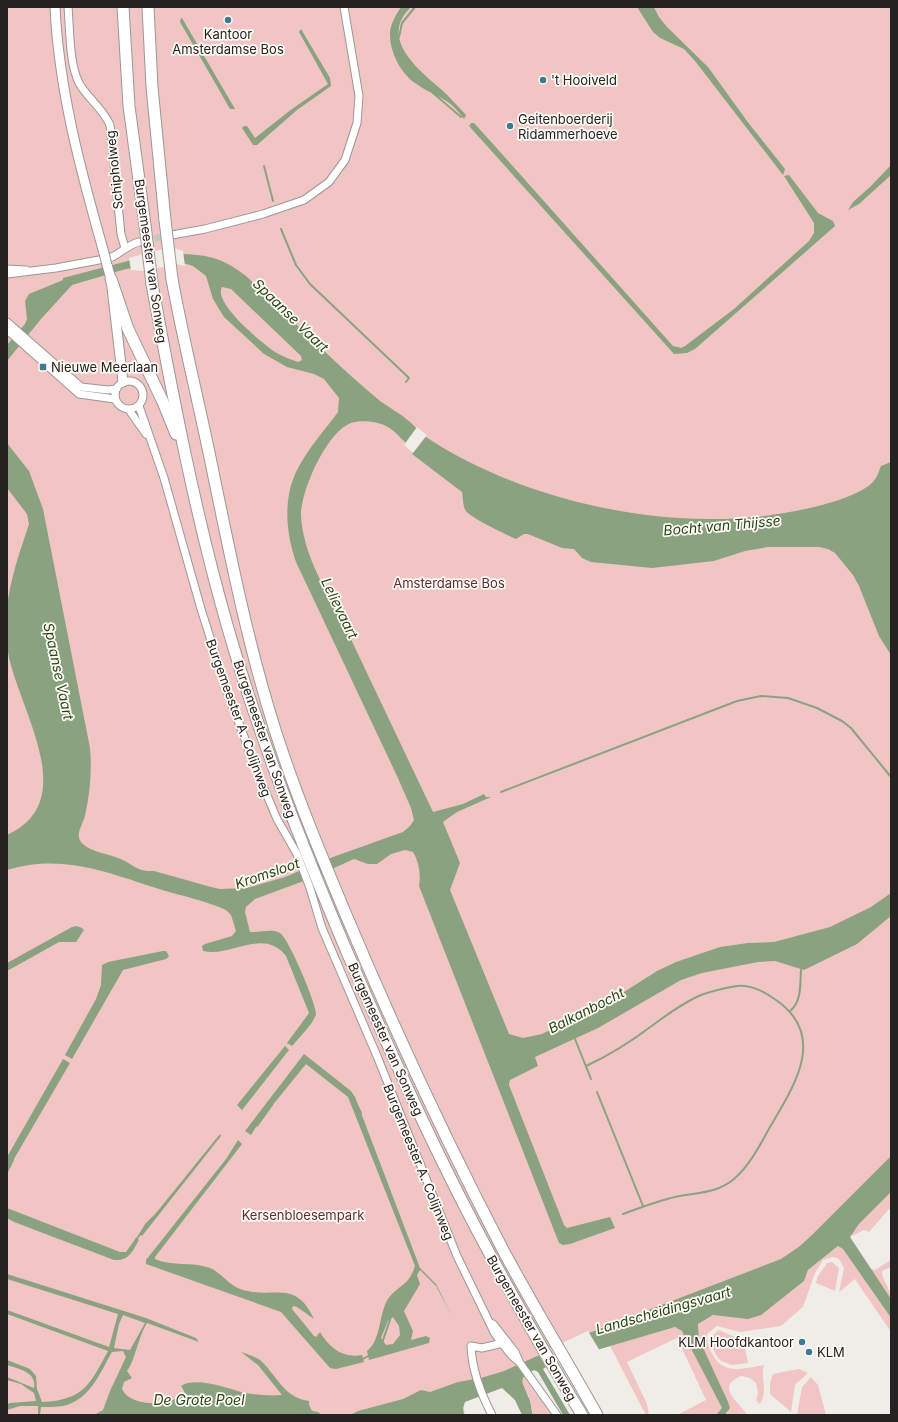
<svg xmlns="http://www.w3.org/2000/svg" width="898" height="1422" viewBox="0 0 898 1422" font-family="Inter,sans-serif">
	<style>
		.green { fill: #f2c5c5 }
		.water { fill: #8aa280; fill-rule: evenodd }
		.pier { fill: #f0ede9 }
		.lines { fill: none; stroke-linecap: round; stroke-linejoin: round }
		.stream { stroke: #8aa280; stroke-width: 2 }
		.canal { stroke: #8aa280; stroke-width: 6 }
		.minor-tunnel { stroke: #c7c5c1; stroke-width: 7; stroke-dasharray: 7 3.5; stroke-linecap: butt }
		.minor-casing { stroke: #9b9894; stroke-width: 9 }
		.major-casing { stroke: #9b9894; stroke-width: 11 }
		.highway-casing { stroke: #9b9894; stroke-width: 13 }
		.minor { stroke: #fff; stroke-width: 7 }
		.major { stroke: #fff; stroke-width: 9 }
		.highway { stroke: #fff; stroke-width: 11 }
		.major-bridge-casing { stroke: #9b9894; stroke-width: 11; stroke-linecap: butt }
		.highway-bridge-casing { stroke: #9b9894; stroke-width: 13; stroke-linecap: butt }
		.major-bridge { stroke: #fff; stroke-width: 9 }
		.highway-bridge { stroke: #fff; stroke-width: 11 }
		.poi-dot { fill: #3e7b91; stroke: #fefbf7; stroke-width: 1.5 }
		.labels { text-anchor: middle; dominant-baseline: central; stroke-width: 3.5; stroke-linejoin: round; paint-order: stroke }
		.poi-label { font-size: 13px; fill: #242321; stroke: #fefbf7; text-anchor: start }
		.street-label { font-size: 13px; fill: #242321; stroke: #fefbf7 }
		.park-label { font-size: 13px; fill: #642a2d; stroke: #fefbf7 }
		.water-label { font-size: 14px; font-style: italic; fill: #264614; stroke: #fefbf7 }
	</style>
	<rect width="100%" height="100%" fill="#f0ede9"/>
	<g class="green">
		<polygon points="7,7 891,7 891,1159 797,1256 657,1313 614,1323 600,1328 518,1369 492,1379 463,1403 465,1415 7,1415"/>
		<polygon points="891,1192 891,1211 889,1209 869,1232 864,1230 850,1237 859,1224"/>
		<path d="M838 1246 843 1249 891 1318V1332L855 1279 839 1292 844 1268 839 1259 833 1257 823 1260 815 1273 803 1307 781 1326 740 1332 717 1326 707 1334C707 1342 709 1348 713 1355 724 1376 745 1368 764 1365 760 1378 769 1394 759 1404L756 1400 758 1393 756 1383 750 1378 741 1376C714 1388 740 1402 747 1415H725L728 1412 699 1339 698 1323C710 1312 724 1314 739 1318L804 1281 808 1270Z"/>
		<path d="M891 1260V1267L882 1271C882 1281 891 1288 891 1299L869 1268 875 1270Z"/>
		<polygon points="832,1262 839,1268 835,1291 816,1283 818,1276 827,1263"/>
		<path d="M669 1327C674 1327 679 1327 683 1332 697 1350 712 1387 722 1408L716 1415H677L706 1400 677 1338 627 1362 647 1404 649 1415H646L610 1346Z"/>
		<path d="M719 1330 732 1336 743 1338 748 1363 732 1365 721 1361C713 1352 706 1338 719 1330Z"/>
		<polygon points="799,1369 808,1373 795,1385 791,1412 770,1394 770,1383 773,1374"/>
		<polygon points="525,1375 553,1415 533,1415 529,1396 522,1385 522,1380"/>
		<polygon points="811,1377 818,1385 826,1415 797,1415 802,1387"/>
	</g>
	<g class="water">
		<path d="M401 7H411C378 38 419 70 442 90 451 98 458 107 466 115L464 119C448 96 436 98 415 83 400 73 389 50 390 32 391 23 396 15 401 7Z"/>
		<polygon points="637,7 654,7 659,17 667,27 708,67 747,121 785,169 783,175 695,61 684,49 660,38 653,32"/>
		<polygon points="181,18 182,18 235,109 230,109 180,22"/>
		<polygon points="301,29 330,78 331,86 297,110 257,145 253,145 242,128 244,126 247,126 255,138 292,109 328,84 299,32"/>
		<polygon points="471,123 474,123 493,144 673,346 681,348 685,346 734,309 809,241 814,233 814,223 784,176 789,175 818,213 833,221 835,226 695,349 687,353 674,354 469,126"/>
		<polygon points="891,165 891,175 859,204 848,210 853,202 870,187"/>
		<path d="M183 254C210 255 224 259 246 276 290 317 333 362 380 401 390 408 401 414 410 422 416 427 420 433 426 437 524 502 669 533 784 513 808 509 856 499 873 482 877 478 879 471 881 466L891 462V655L879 636 859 586 853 575 835 553 828 549 819 547H768L745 551 714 561 652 568 591 562 582 558 574 549 562 548 528 534H524L516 539C507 535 471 518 466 511 463 507 463 498 462 492L412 454 414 450C403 442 396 430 384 425 375 421 359 420 351 423 327 431 300 492 301 516 303 551 322 585 339 614L433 812 463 804 484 794 486 797H491L457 812 443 822 460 863 450 890 509 1034 523 1038 542 1034 613 999 657 971 676 962 720 947 748 943 774 942 830 927 871 907 891 893V916L857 944 804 970 775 961 758 962 702 973 681 980 598 1028 535 1057 538 1066 510 1080 509 1085 564 1225 567 1228 610 1217 615 1228 570 1244 563 1245 559 1243 419 886C421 874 419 862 413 852L405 850 391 854 377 864H368L354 859 312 878 255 899 246 907 245 912 250 932C259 933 272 928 280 933 288 937 317 1005 316 1014 314 1023 298 1039 292 1046L287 1043 309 1013 286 956C263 927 231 958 203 951L202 946 205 944 232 936 236 931 231 915 226 910C206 901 183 896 162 890 108 873 64 853 7 870V835C86 799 12 701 7 645 3 598 15 567 29 524L27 514 7 488V443L29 471 43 509 90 748C92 772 90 793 85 816 83 824 75 834 81 842 88 851 108 854 118 858 133 863 135 872 154 871L211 887 220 889 247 888 285 877 333 857 403 832 410 826 414 820 411 808 397 776 296 562C286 533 283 500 296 472 306 451 324 431 338 412L339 398 324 379 314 374 287 367 264 354 224 317 213 299 206 276 193 266 180 262 126 269 72 285 41 319 7 361V345L25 324 27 319 25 301 29 294 63 280V278L143 257ZM222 287 231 289 301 356 302 360 298 362C289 359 279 355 272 350 260 341 213 303 222 287Z"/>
		<polygon points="77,926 82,928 84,930 76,942 59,942 7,971 7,963 72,927"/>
		<polygon points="163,951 166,951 169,956 166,959 123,970 72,1059 65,1055 96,999 101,985 102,965 108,962"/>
		<polygon points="285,1046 289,1050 242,1110 237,1105"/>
		<path d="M304 1054 351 1091 355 1097 420 1268 436 1284 452 1316 436 1286 420 1270 417 1275 420 1284 404 1311 413 1331 411 1340 426 1336 430 1338 429 1343 369 1360 367 1351C382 1339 378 1315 388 1299 398 1285 409 1286 415 1266L348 1097 306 1064 259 1122 251 1135 245 1131ZM393 1317 399 1326 400 1335 393 1344 386 1345 381 1338 388 1321Z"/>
		<polygon points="63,1059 70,1063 7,1171 7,1157"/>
		<polygon points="220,1134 221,1136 142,1236 139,1234 145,1224 156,1213"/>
		<path d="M238 1140 242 1144 155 1257V1259C173 1267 191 1261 210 1268 222 1273 230 1287 243 1290 276 1299 295 1279 314 1319L297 1307 293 1306 292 1309 314 1336 316 1337 320 1332C329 1348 344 1359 362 1355L364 1362 336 1369 330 1368 281 1312 146 1264V1260L226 1159Z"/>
		<path d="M891 1156V1192L859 1224 850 1237 891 1299V1318L843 1249 838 1246 808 1270 804 1281 761 1315 748 1319 713 1315 698 1324 699 1339 728 1402 730 1408 725 1415H716L722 1408 682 1331 675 1327 590 1352 552 1364 543 1369 570 1415H563L538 1372 534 1370C517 1379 522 1381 528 1396 531 1401 531 1409 533 1415H522L515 1400 502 1388 465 1402 463 1408 464 1415H350L358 1411 403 1399 421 1390 430 1392 458 1382 481 1378 504 1371 581 1336 781 1259 800 1246 813 1234Z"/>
		<path d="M7 1208 120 1252H126L136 1238 139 1240C132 1252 129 1261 114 1260L14 1222 7 1218Z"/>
		<path d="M7 1274 146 1318 196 1338 199 1342 147 1323C138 1337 135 1361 127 1371L132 1378 124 1382 122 1389C131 1408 170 1406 183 1394L184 1391 181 1386C196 1376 229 1389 245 1393 256 1395 270 1396 282 1395L258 1365 241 1352C249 1355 259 1357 265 1365 279 1380 286 1398 309 1401V1405L314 1415H94L103 1410 110 1391 126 1357 123 1351 112 1352C100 1373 90 1400 63 1406 56 1407 48 1407 41 1407L40 1415H38V1406H20L7 1410V1404L10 1403 36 1401 34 1393 21 1384 7 1380V1377L34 1388C37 1372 19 1369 7 1365V1360L30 1369 36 1376 37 1389 42 1402C83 1400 89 1386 108 1351L7 1314V1310L109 1347 118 1314 7 1279ZM123 1315 145 1323 130 1350 114 1348 119 1324Z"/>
	</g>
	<g class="pier">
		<polygon points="171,247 183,251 185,266 176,264 145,271 131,270 129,258"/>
		<polygon points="417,427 427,435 413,453 404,445"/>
		<polygon points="588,1331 600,1351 572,1359 547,1369 538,1354"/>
	</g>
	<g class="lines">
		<g class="stream">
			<polyline points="399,37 402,23 415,7"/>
			<polyline points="433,93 461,117"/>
			<polyline points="264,166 273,201"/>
			<polyline points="281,229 296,265 310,284 409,378 406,382"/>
			<polyline points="501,792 737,701 761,696 788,698 817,708 842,721 851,728 891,777"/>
			<path d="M790 1011C802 1002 800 983 801 970"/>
			<polyline points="575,1039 591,1079"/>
			<path d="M586 1066C610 1055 632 1041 653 1025 668 1014 684 1002 701 995 712 991 725 988 737 986 750 984 765 992 776 1000 828 1036 794 1086 770 1127 760 1145 750 1165 734 1179 716 1194 697 1192 675 1197 657 1201 640 1208 623 1214"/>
			<polyline points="597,1092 643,1206"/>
			<polyline points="355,1101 361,1113"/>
			<polyline points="257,1126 272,1105"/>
			<polyline points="7,1172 13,1160"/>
			<polyline points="135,1241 141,1233"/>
			<polyline points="382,1343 391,1317"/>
			<polyline points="361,1360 370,1355"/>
		</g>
		<polyline class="canal" points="297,1415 300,1411 317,1415"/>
		<polyline class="minor-tunnel" points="144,241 170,235"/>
		<defs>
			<g id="minor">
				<path d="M68 7C70 29 69 63 79 83 88 99 102 107 110 125L121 234 125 248"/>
				<polyline points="172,235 205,229 263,214 304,200 329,182 345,160 357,123 359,96 344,7"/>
				<path d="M112 257C122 252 128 245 139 242"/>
				<polyline points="7,269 26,270"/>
				<polyline points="7,274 56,268 99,260"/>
				<polyline points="7,322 81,387 108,390 116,389"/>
				<polyline points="7,330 79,394 115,399"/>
				<circle cx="129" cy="395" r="14"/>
				<polyline points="139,406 164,478 201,609 227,691 258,774 277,819 297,854 310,888 322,928 377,1056 457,1256 495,1334 511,1355 520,1363 557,1415"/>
				<polyline points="129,410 146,434"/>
				<polyline points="493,1324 515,1352 519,1361"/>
				<path d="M492 1415C481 1394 472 1370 471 1346L482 1348 507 1342"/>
			</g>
			<g id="major">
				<path d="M55 7C59 91 81 172 104 253"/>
				<polyline points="107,265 111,279 123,382"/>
			</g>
			<g id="highway">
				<polyline points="123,7 129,106 145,225"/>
				<polyline points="148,7 152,87 165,220"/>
				<polyline points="111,279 128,329 163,402 176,434"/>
				<path d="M172 279C184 345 201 411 214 477 232 564 249 649 276 733 297 798 323 860 349 922 396 1033 447 1143 503 1250 533 1306 566 1360 597 1415"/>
				<path d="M152 284C173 398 195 513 227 625 259 737 302 845 347 952 390 1051 434 1150 485 1245 516 1303 548 1359 582 1415"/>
			</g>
		</defs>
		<use href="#minor" class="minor-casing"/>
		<use href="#major" class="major-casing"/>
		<use href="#highway" class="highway-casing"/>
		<use href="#minor" class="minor"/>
		<use href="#major" class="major"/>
		<use href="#highway" class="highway"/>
		<defs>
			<polyline id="major-bridge" points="104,253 107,265"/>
			<g id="highway-bridge">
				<polyline points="165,220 172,279"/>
				<polyline points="145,225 152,284"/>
			</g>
		</defs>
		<use href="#major-bridge" class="major-bridge-casing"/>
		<use href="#highway-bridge" class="highway-bridge-casing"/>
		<use href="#major-bridge" class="major-bridge"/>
		<use href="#highway-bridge" class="highway-bridge"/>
	</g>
	<g class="poi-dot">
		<circle cx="228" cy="20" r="4"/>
		<circle cx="543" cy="80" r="4"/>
		<circle cx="510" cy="126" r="4"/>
		<rect x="39" y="363" width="8" height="8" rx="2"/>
		<circle cx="802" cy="1342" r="4"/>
		<circle cx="809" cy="1352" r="4"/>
	</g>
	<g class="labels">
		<g class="poi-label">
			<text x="228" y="34" text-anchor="middle">Kantoor<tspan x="228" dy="15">Amsterdamse Bos</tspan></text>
			<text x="551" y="80">'t Hooiveld</text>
			<text x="518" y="119">Geitenboerderij<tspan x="518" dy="15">Ridammerhoeve</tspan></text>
			<text x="51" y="367">Nieuwe Meerlaan</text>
			<text x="794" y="1342" text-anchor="end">KLM Hoofdkantoor</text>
			<text x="817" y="1352">KLM</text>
		</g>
		<g class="street-label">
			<text transform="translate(114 170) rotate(-96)">Schipholweg</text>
			<text transform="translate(151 261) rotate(82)">Burgemeester van Sonweg</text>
			<text transform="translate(239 718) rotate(70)">Burgemeester A. Colijnweg</text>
			<text transform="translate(265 739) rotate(71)">Burgemeester van Sonweg</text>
			<text transform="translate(386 1039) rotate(66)">Burgemeester van Sonweg</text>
			<text transform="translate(419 1162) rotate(68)">Burgemeester A. Colijnweg</text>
			<text transform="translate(532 1328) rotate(60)">Burgemeester van Sonweg</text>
		</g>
		<g class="park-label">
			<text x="449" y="583">Amsterdamse Bos</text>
			<text x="303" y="1215">Kersenbloesempark</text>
		</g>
		<g class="water-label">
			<text transform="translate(291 315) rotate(44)">Spaanse Vaart</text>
			<text transform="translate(722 525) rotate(-5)">Bocht van Thijsse</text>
			<text transform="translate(340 608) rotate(64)">Lelievaart</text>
			<text transform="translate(59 671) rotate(78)">Spaanse Vaart</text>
			<text transform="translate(267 873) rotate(-19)">Kromsloot</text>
			<text transform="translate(586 1010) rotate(-27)">Balkanbocht</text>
			<text transform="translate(663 1310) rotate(-16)">Landscheidingsvaart</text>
			<text x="199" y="1399">De Grote Poel</text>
		</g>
	</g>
	<rect width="898" height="1422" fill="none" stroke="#242321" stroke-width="16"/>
</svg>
